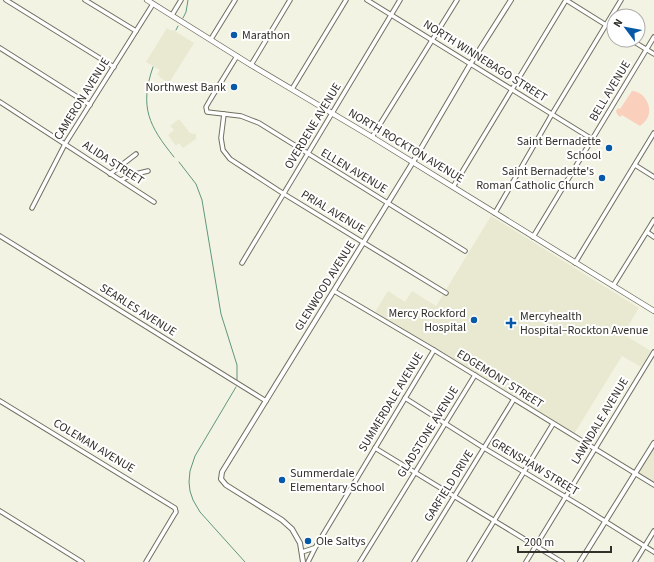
<svg xmlns="http://www.w3.org/2000/svg" width="654" height="562" viewBox="0 0 654 562" font-family="'Source Sans 3',sans-serif">
	<style>
		.built { fill: #e9e9d1 }
		.pitch { fill: #facfbb }
		.lines { fill: none; stroke-linecap: round; stroke-linejoin: round }
		.stream { stroke: #5e977d; stroke-width: 1 }
		.minor-casing { stroke: #707062; stroke-width: 5.5 }
		.tertiary-casing { stroke: #707062; stroke-width: 6 }
		.secondary-casing { stroke: #707062; stroke-width: 6 }
		.minor { stroke: #fff; stroke-width: 3.5 }
		.tertiary { stroke: #fff; stroke-width: 4 }
		.secondary { stroke: #fff; stroke-width: 4.5 }
		.poi-dot { fill: #0759a7; stroke: #fff; stroke-width: 1.5 }
		.labels { text-anchor: middle; dominant-baseline: central; stroke-width: 4; stroke-linejoin: round; paint-order: stroke }
		.poi-label { font-size: 12px; fill: #31302a; stroke: #fff; text-anchor: start }
		.street-label { font-size: 12px; fill: #31302a; stroke: #fff }
	</style>
	<rect width="100%" height="100%" fill="#f3f3e3"/>
	<g class="built">
		<polygon points="167,28 171,31 173,30 194,43 169,83 159,77 160,76 157,74 160,70 146,62"/>
		<polygon points="179,119 190,133 196,134 196,139 183,148 179,143 176,146 168,135 174,130 170,126"/>
		<polygon points="491,216 639,308 623,334 651,351 641,367 622,356 574,434 375,312 388,291 405,302 412,291 436,306"/>
		<polygon points="654,445 654,484 637,472"/>
	</g>
	<path class="pitch" d="M632 91C642 91 651 103 649 113 648 119 644 123 640 126L622 115 620 117 617 114 616 111 618 108 620 109Z"/>
	<g class="lines">
		<g class="stream">
			<polyline points="183,18 186,12 188,0"/>
			<polyline points="176,30 178,26"/>
			<path d="M153 67C139 107 149 126 174 157"/>
			<polyline points="179,162 196,184 202,200 221,314 237,365 237,380"/>
			<polyline points="236,387 195,456 190,471 189,482 190,491 193,500 200,512 245,562"/>
		</g>
		<defs>
			<g id="minor">
				<polyline points="6,0 114,67"/>
				<polyline points="85,0 136,31"/>
				<polyline points="367,0 592,139"/>
				<polyline points="566,0 614,30"/>
				<polyline points="172,15 181,0"/>
				<polyline points="211,39 235,0"/>
				<polyline points="631,40 654,54"/>
				<polyline points="0,48 90,105"/>
				<polyline points="237,56 210,100 206,107 207,112 241,116 259,123 465,251"/>
				<polyline points="251,65 290,0"/>
				<polyline points="292,89 346,0"/>
				<polyline points="0,102 154,202"/>
				<polyline points="224,114 221,138 223,150 230,159 284,194 446,293"/>
				<polyline points="372,137 457,0"/>
				<polyline points="635,165 654,177"/>
				<polyline points="110,174 136,154"/>
				<polyline points="121,180 131,175 148,171"/>
				<polyline points="453,187 566,0"/>
				<polyline points="32,208 65,144 153,4"/>
				<polyline points="495,213 552,114 621,0"/>
				<polyline points="647,232 654,237"/>
				<polyline points="0,236 266,401"/>
				<polyline points="533,237 654,37"/>
				<polyline points="242,263 400,0"/>
				<polyline points="575,263 654,133"/>
				<polyline points="613,286 654,220"/>
				<polyline points="334,291 434,350 654,485"/>
				<polyline points="405,398 484,448 584,508 654,552"/>
				<polyline points="0,401 175,508 176,512 174,515 146,562"/>
				<polyline points="375,448 562,562"/>
				<polyline points="0,511 82,562"/>
				<polyline points="302,552 314,548"/>
				<polyline points="308,562 315,548 434,350"/>
				<polyline points="360,562 475,375"/>
				<polyline points="414,562 514,399"/>
				<polyline points="469,562 553,424"/>
				<polyline points="526,562 654,352"/>
				<polyline points="635,562 654,531"/>
			</g>
			<g id="tertiary">
				<polyline points="303,562 300,543 292,529 282,520 226,485 221,479 222,472 413,162 471,63 511,0"/>
				<polyline points="580,562 654,443"/>
			</g>
			<polyline id="secondary" points="147,0 251,65 372,137 654,311"/>
		</defs>
		<use href="#minor" class="minor-casing"/>
		<use href="#tertiary" class="tertiary-casing"/>
		<use href="#secondary" class="secondary-casing"/>
		<use href="#minor" class="minor"/>
		<use href="#tertiary" class="tertiary"/>
		<use href="#secondary" class="secondary"/>
	</g>
	<g class="poi-dot">
		<circle cx="234" cy="35" r="4"/>
		<circle cx="234" cy="87" r="4"/>
		<circle cx="609" cy="148" r="4"/>
		<circle cx="602" cy="178" r="4"/>
		<circle cx="474" cy="320" r="4"/>
		<path d="M509 317h4v4h4v4h-4v4h-4v-4h-4v-4h4z"/>
		<circle cx="282" cy="480" r="4"/>
		<circle cx="308" cy="541" r="4"/>
	</g>
	<g class="labels">
		<g class="poi-label">
			<text x="242" y="35">Marathon</text>
			<text x="226" y="87" text-anchor="end">Northwest Bank</text>
			<text x="601" y="141" text-anchor="end">Saint Bernadette<tspan x="601" dy="14">School</tspan></text>
			<text x="594" y="171" text-anchor="end">Saint Bernadette's<tspan x="594" dy="14">Roman Catholic Church</tspan></text>
			<text x="466" y="313" text-anchor="end">Mercy Rockford<tspan x="466" dy="14">Hospital</tspan></text>
			<text x="520" y="316">Mercyhealth<tspan x="520" dy="14">Hospital–Rockton Avenue</tspan></text>
			<text x="290" y="473">Summerdale<tspan x="290" dy="14">Elementary School</tspan></text>
			<text x="316" y="541">Ole Saltys</text>
		</g>
		<g class="street-label">
			<text transform="translate(485 61) rotate(32)">NORTH WINNEBAGO STREET</text>
			<text transform="translate(610 91) rotate(-59)">BELL AVENUE</text>
			<text transform="translate(82 99) rotate(-58)">CAMERON AVENUE</text>
			<text transform="translate(313 126) rotate(-59)">OVERDENE AVENUE</text>
			<text transform="translate(406 146) rotate(31)">NORTH ROCKTON AVENUE</text>
			<text transform="translate(113 163) rotate(33)">ALIDA STREET</text>
			<text transform="translate(354 171) rotate(31)">ELLEN AVENUE</text>
			<text transform="translate(333 212) rotate(31)">PRIAL AVENUE</text>
			<text transform="translate(325 286) rotate(-58)">GLENWOOD AVENUE</text>
			<text transform="translate(138 310) rotate(32)">SEARLES AVENUE</text>
			<text transform="translate(500 379) rotate(32)">EDGEMONT STREET</text>
			<text transform="translate(391 402) rotate(-59)">SUMMERDALE AVENUE</text>
			<text transform="translate(600 421) rotate(-59)">LAWNDALE AVENUE</text>
			<text transform="translate(428 432) rotate(-58)">GLADSTONE AVENUE</text>
			<text transform="translate(94 446) rotate(31)">COLEMAN AVENUE</text>
			<text transform="translate(535 467) rotate(31)">GRENSHAW STREET</text>
			<text transform="translate(449 486) rotate(-58)">GARFIELD DRIVE</text>
		</g>
	</g>
	<g transform="translate(626 28) rotate(302)"><circle r="19" fill="#ffffff" stroke="#adacaa"/>
	<path d="M0-3L7 15L0 10L-7 15Z" fill="#0759a7"/>
	<text y="-6" font-size="11" font-weight="bold" text-anchor="middle" fill="#31302a">N</text>
	</g>
	<path d="M518 546v6h93v-6" fill="none" stroke="#31302a" stroke-width="2"/>
	<text x="524" y="546" font-size="12" fill="#31302a" stroke="#ffffff" stroke-width="3" paint-order="stroke">200 m</text>
</svg>
